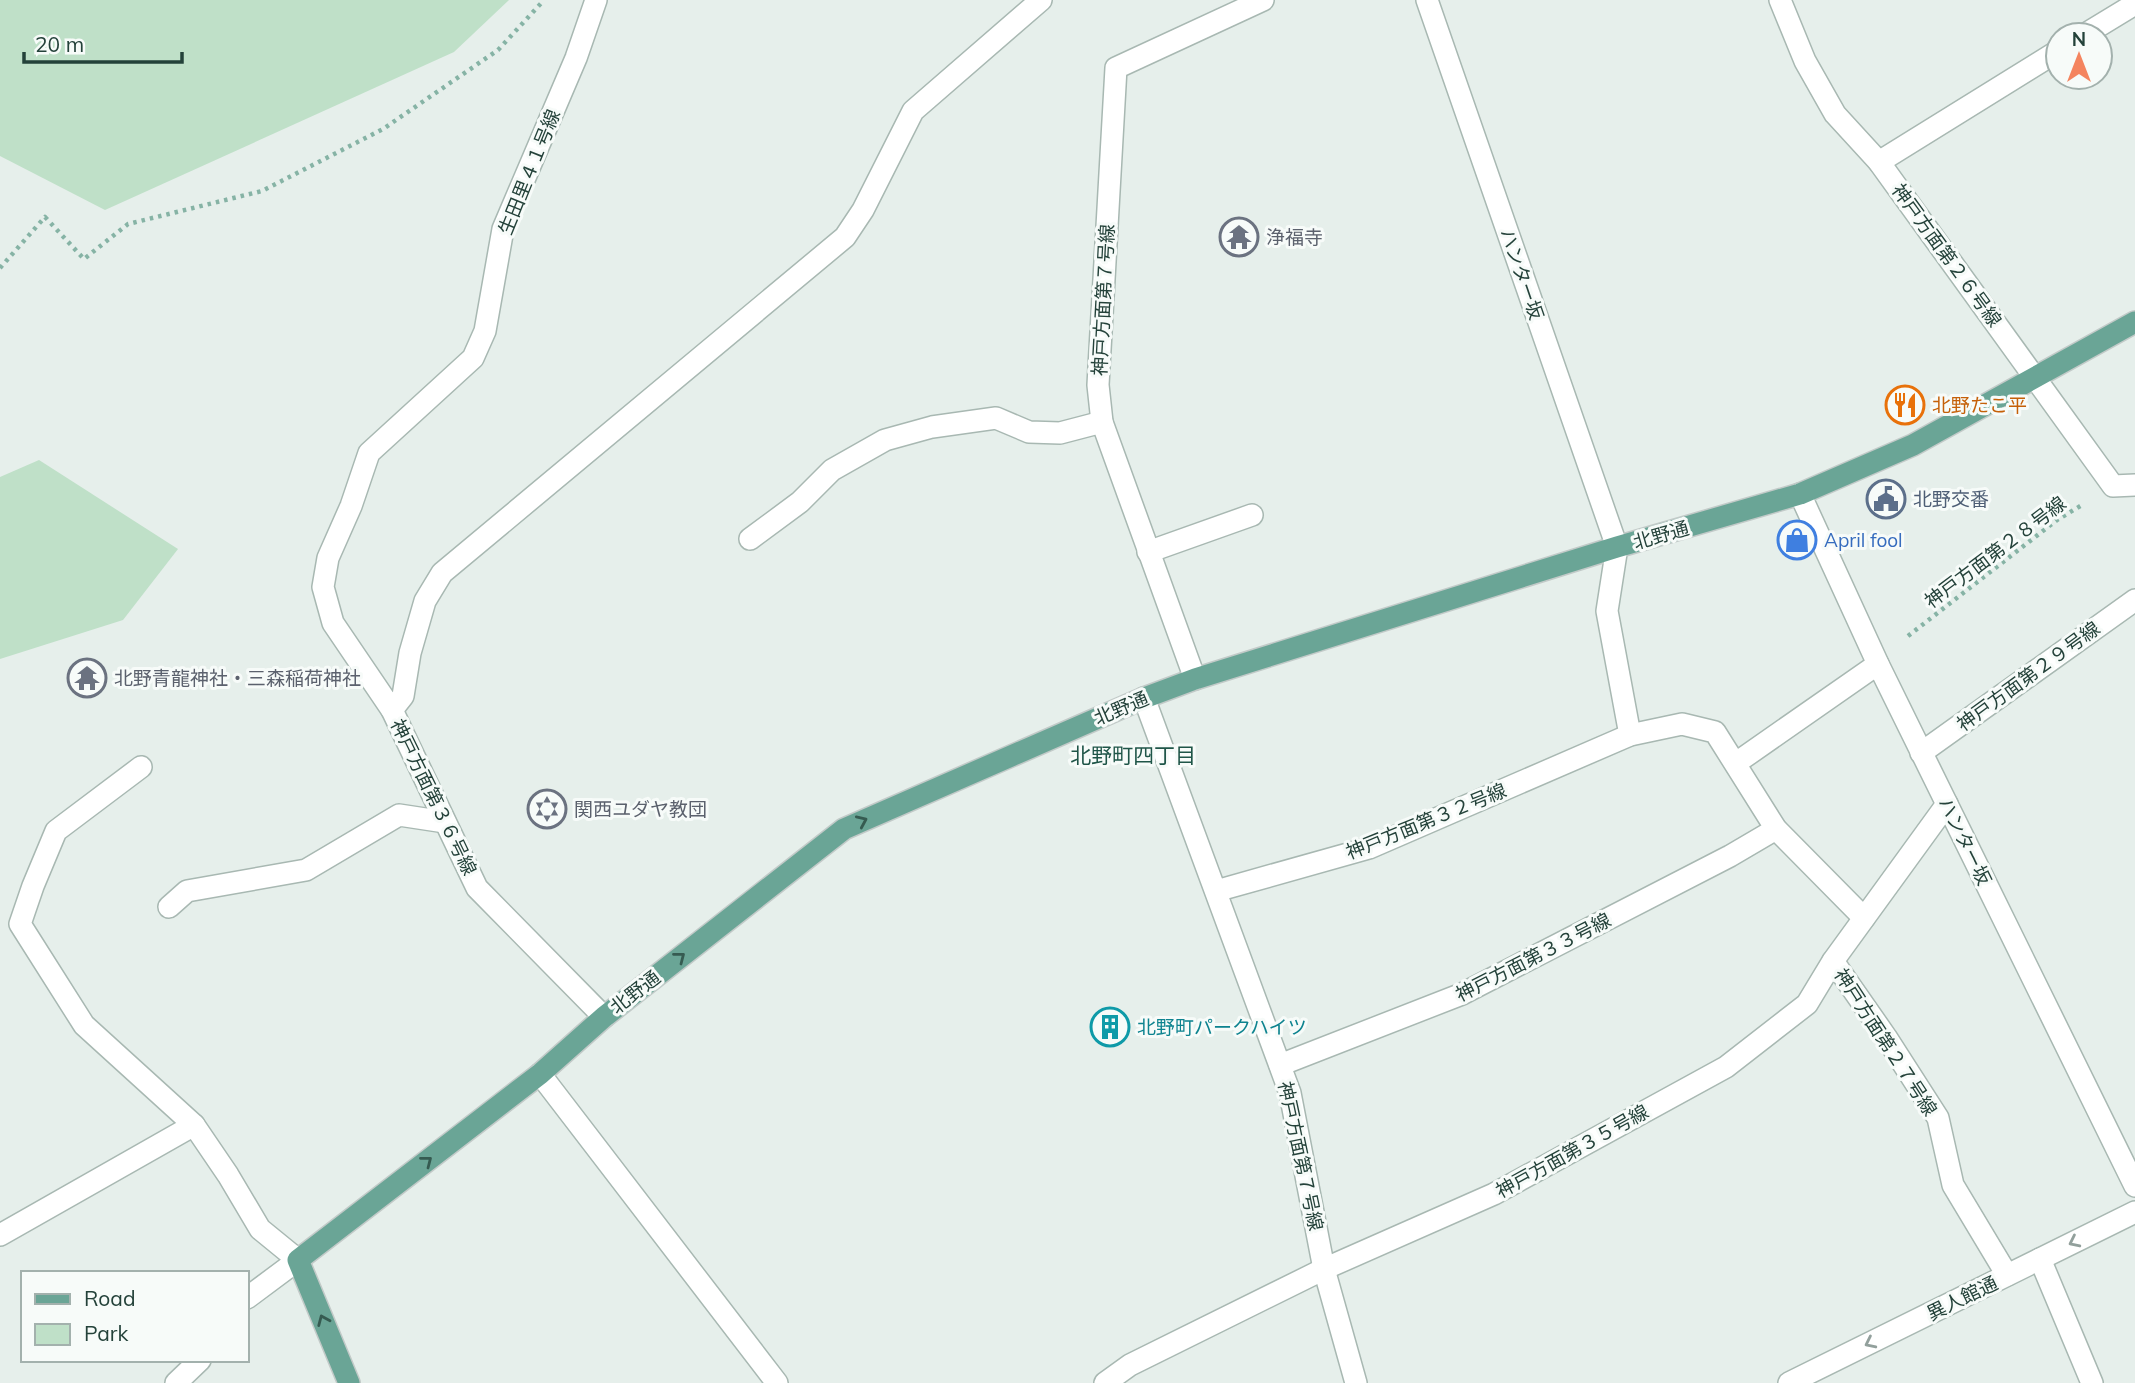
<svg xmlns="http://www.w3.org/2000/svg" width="2135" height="1383" viewBox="0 0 2135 1383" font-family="Mulish,'Noto Sans JP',sans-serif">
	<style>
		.green { fill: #bfe0c8 }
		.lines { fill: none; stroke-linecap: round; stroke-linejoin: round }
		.service-casing { stroke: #a8b8b2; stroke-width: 24 }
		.minor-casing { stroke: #a8b8b2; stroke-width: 24 }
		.primary-casing { stroke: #c2cac8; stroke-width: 24 }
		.path { stroke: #86b3a5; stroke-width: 4.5; stroke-dasharray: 3.5 5; stroke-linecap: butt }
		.service { stroke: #fff; stroke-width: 21 }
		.minor { stroke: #fff; stroke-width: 21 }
		.primary { stroke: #6aa596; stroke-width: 21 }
		.oneway { stroke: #365b51 }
		.oneway2 { stroke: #92a09c }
		.labels { text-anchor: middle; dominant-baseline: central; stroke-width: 6; stroke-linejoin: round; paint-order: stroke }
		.street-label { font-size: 19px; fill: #24423a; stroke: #f7fbf9 }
		.worship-label { font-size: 19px; fill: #5b616d; stroke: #f7fbf9; text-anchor: start }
		.food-label { font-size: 19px; fill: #c56008; stroke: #f7fbf9; text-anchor: start }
		.service-label { font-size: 19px; fill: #4e5e75; stroke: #f7fbf9; text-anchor: start }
		.shop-label { font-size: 19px; fill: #366cbe; stroke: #f7fbf9; text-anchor: start }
		.culture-label { font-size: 19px; fill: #0d838f; stroke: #f7fbf9; text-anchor: start }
		.neighbourhood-label { font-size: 21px; fill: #1f5548; stroke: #f7fbf9 }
	</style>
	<rect width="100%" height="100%" fill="#e6efeb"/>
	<g class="green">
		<polygon points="0,0 509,0 454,52 105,210 0,156"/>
		<polygon points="39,460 178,549 123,620 0,659 0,477"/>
	</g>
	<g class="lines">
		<defs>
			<g id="service">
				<polyline points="1617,547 1607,611 1630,735"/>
				<polyline points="1736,763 1878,664"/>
				<polyline points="1280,1065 1462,994 1730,856 1776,829"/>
				<polyline points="247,1298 298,1260"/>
				<polyline points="176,1383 200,1360"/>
			</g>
			<g id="minor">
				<polyline points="596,0 576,58 503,229 485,331 473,358 369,453 351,506 328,558 323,587 333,623 392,710 477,888 604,1017"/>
				<polyline points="1427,0 1617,547"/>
				<polyline points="1780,0 1805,61 1835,114 1879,162 2113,486 2135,485"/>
				<polyline points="2084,35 2135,4"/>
				<polyline points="1879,162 2058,51"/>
				<polyline points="1800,494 1878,664 2135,1186"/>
				<polyline points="750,539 800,502 832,470 885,440 932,427 996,418 1029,432 1060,433 1102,422"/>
				<polyline points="1148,552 1252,515"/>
				<polyline points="1195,679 1102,422 1098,385 1116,68 1263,0"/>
				<polyline points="1144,698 1290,1093 1324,1269 1356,1383"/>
				<polyline points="392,710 403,696 410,653 425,601 442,573 845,237 863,210 913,111 1041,0"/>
				<polyline points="1921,753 2135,600"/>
				<polyline points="141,767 56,831 33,886 20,924 84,1025 194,1125 228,1175 260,1229 298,1260"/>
				<polyline points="1216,891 1369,848 1630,735 1682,724 1715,732 1776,829 1864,918"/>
				<polyline points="169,907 187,891 306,870 399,815 445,822"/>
				<polyline points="1833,961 1886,1037 1938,1118 1953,1185 2007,1275"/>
				<polyline points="540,1074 777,1383"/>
				<polyline points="0,1235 194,1125"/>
				<polyline points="2040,1259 2092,1383"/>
				<polyline points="1105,1383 1130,1365 1324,1269 1494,1194 1726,1067 1807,1004 1833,961 1947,804"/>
				<polyline points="1789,1383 2135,1212"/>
			</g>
			<polyline id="primary" points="349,1383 298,1260 540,1074 604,1017 844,829 1144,698 1195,679 1617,547 1800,494 1913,445 2135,322"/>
		</defs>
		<use href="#service" class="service-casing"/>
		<use href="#minor" class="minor-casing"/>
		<use href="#primary" class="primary-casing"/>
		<g class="path">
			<polyline points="0,268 45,217 84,259 128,224 262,191 383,129 498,50 544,0"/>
			<polyline points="1908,636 2057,520 2082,505"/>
		</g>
		<use href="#service" class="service"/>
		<use href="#minor" class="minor"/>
		<use href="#primary" class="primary"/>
	</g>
	<defs><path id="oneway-chevron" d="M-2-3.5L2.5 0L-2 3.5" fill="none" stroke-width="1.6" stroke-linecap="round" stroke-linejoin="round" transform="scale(1.75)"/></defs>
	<g class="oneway">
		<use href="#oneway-chevron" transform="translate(862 821) rotate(-24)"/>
		<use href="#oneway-chevron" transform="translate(680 957) rotate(-38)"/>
		<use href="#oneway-chevron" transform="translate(427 1161) rotate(-38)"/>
		<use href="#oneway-chevron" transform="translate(323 1320) rotate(-113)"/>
	</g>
	<g class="oneway2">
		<use href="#oneway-chevron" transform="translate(2074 1242) rotate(154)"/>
		<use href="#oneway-chevron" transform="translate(1870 1343) rotate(154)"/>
	</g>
	<defs>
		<symbol id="temple-ring" viewBox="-11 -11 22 22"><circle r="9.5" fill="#f7fbf9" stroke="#6b7280" stroke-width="1.5"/><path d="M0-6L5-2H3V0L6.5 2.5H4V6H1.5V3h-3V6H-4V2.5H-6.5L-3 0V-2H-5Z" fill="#6b7280"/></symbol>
		<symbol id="restaurant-ring" viewBox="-11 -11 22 22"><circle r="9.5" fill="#f7fbf9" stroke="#e8710a" stroke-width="1.5"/><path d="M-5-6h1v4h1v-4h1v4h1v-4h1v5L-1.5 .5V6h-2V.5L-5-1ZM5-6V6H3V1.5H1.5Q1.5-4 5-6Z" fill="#e8710a"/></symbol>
		<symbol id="civic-ring" viewBox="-11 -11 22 22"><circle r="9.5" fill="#f7fbf9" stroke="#5c6f8a" stroke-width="1.5"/><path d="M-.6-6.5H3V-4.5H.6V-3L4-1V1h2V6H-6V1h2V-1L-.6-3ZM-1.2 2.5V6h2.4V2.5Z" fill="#5c6f8a"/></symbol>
		<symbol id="shop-ring" viewBox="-11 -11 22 22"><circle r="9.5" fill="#f7fbf9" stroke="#3f7fe0" stroke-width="1.5"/><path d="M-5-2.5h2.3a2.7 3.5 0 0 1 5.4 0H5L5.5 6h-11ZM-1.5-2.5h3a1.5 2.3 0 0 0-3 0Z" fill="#3f7fe0"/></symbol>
		<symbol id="synagogue-ring" viewBox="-11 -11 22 22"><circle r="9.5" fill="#f7fbf9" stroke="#6b7280" stroke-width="1.5"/><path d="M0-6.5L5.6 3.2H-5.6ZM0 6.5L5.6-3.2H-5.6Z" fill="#6b7280"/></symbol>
		<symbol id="building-ring" viewBox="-11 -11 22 22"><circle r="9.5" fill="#f7fbf9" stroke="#0f9aa8" stroke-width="1.5"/><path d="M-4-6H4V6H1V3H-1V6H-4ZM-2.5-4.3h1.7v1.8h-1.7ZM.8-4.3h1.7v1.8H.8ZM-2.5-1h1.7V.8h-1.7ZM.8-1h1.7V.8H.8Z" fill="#0f9aa8"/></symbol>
	</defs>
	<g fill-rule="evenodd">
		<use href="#temple-ring" x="1217" y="215" width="44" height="44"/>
		<use href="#restaurant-ring" x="1883" y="383" width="44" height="44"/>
		<use href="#civic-ring" x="1864" y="477" width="44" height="44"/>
		<use href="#shop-ring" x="1775" y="518" width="44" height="44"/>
		<use href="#temple-ring" x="65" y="656" width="44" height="44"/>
		<use href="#synagogue-ring" x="525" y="787" width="44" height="44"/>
		<use href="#building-ring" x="1088" y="1005" width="44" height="44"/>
	</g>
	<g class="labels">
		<g class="street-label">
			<text transform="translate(529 172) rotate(-68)">生田里４１号線</text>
			<text transform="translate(1947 255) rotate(54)">神戸方面第２６号線</text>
			<text transform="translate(1522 274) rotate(71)">ハンター坂</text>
			<text transform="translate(1103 300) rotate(-87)">神戸方面第７号線</text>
			<text transform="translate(1661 535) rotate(-16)">北野通</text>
			<text transform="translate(1995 552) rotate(-37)">神戸方面第２８号線</text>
			<text transform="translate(2028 676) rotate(-36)">神戸方面第２９号線</text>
			<text transform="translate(1121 708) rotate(-23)">北野通</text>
			<text transform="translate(434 797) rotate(64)">神戸方面第３６号線</text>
			<text transform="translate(1426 821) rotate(-22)">神戸方面第３２号線</text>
			<text transform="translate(1965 841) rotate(64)">ハンター坂</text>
			<text transform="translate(1533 957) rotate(-27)">神戸方面第３３号線</text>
			<text transform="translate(635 992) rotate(-38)">北野通</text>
			<text transform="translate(1886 1042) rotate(57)">神戸方面第２７号線</text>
			<text transform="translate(1572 1151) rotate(-29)">神戸方面第３５号線</text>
			<text transform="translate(1301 1156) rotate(78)">神戸方面第７号線</text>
			<text transform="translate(1962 1298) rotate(-26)">異人館通</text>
		</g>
		<g class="worship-label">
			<text x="1266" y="237">浄福寺</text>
			<text x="114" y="678">北野青龍神社・三森稲荷神社</text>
			<text x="574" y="809">関西ユダヤ教団</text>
		</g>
		<g class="food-label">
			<text x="1932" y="405">北野たこ平</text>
		</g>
		<g class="service-label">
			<text x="1913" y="499">北野交番</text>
		</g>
		<g class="shop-label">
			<text x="1824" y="540">April fool</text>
		</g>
		<g class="culture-label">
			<text x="1137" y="1027">北野町パークハイツ</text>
		</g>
		<g class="neighbourhood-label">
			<text x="1133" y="755">北野町四丁目</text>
		</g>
	</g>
	<rect x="21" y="1271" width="228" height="91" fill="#f7fbf9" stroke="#a3b1ad" stroke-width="2"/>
	<rect x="35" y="1294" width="35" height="10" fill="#6aa596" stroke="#a3b1ad" stroke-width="2"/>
	<text x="84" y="1306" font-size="21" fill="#24423a">Road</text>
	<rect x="35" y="1324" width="35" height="21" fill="#bfe0c8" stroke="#a3b1ad" stroke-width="2"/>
	<text x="84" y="1341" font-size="21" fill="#24423a">Park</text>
	<g transform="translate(2079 56)"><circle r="33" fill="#f7fbf9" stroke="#a3b1ad" stroke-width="2"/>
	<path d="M0-5L12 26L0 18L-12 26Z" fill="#f4845f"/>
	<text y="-10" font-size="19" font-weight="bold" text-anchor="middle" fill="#24423a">N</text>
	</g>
	<path d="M24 52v10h158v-10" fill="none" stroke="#24423a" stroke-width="3.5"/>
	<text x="35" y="52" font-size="21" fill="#24423a" stroke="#f7fbf9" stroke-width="5" paint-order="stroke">20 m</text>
</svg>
